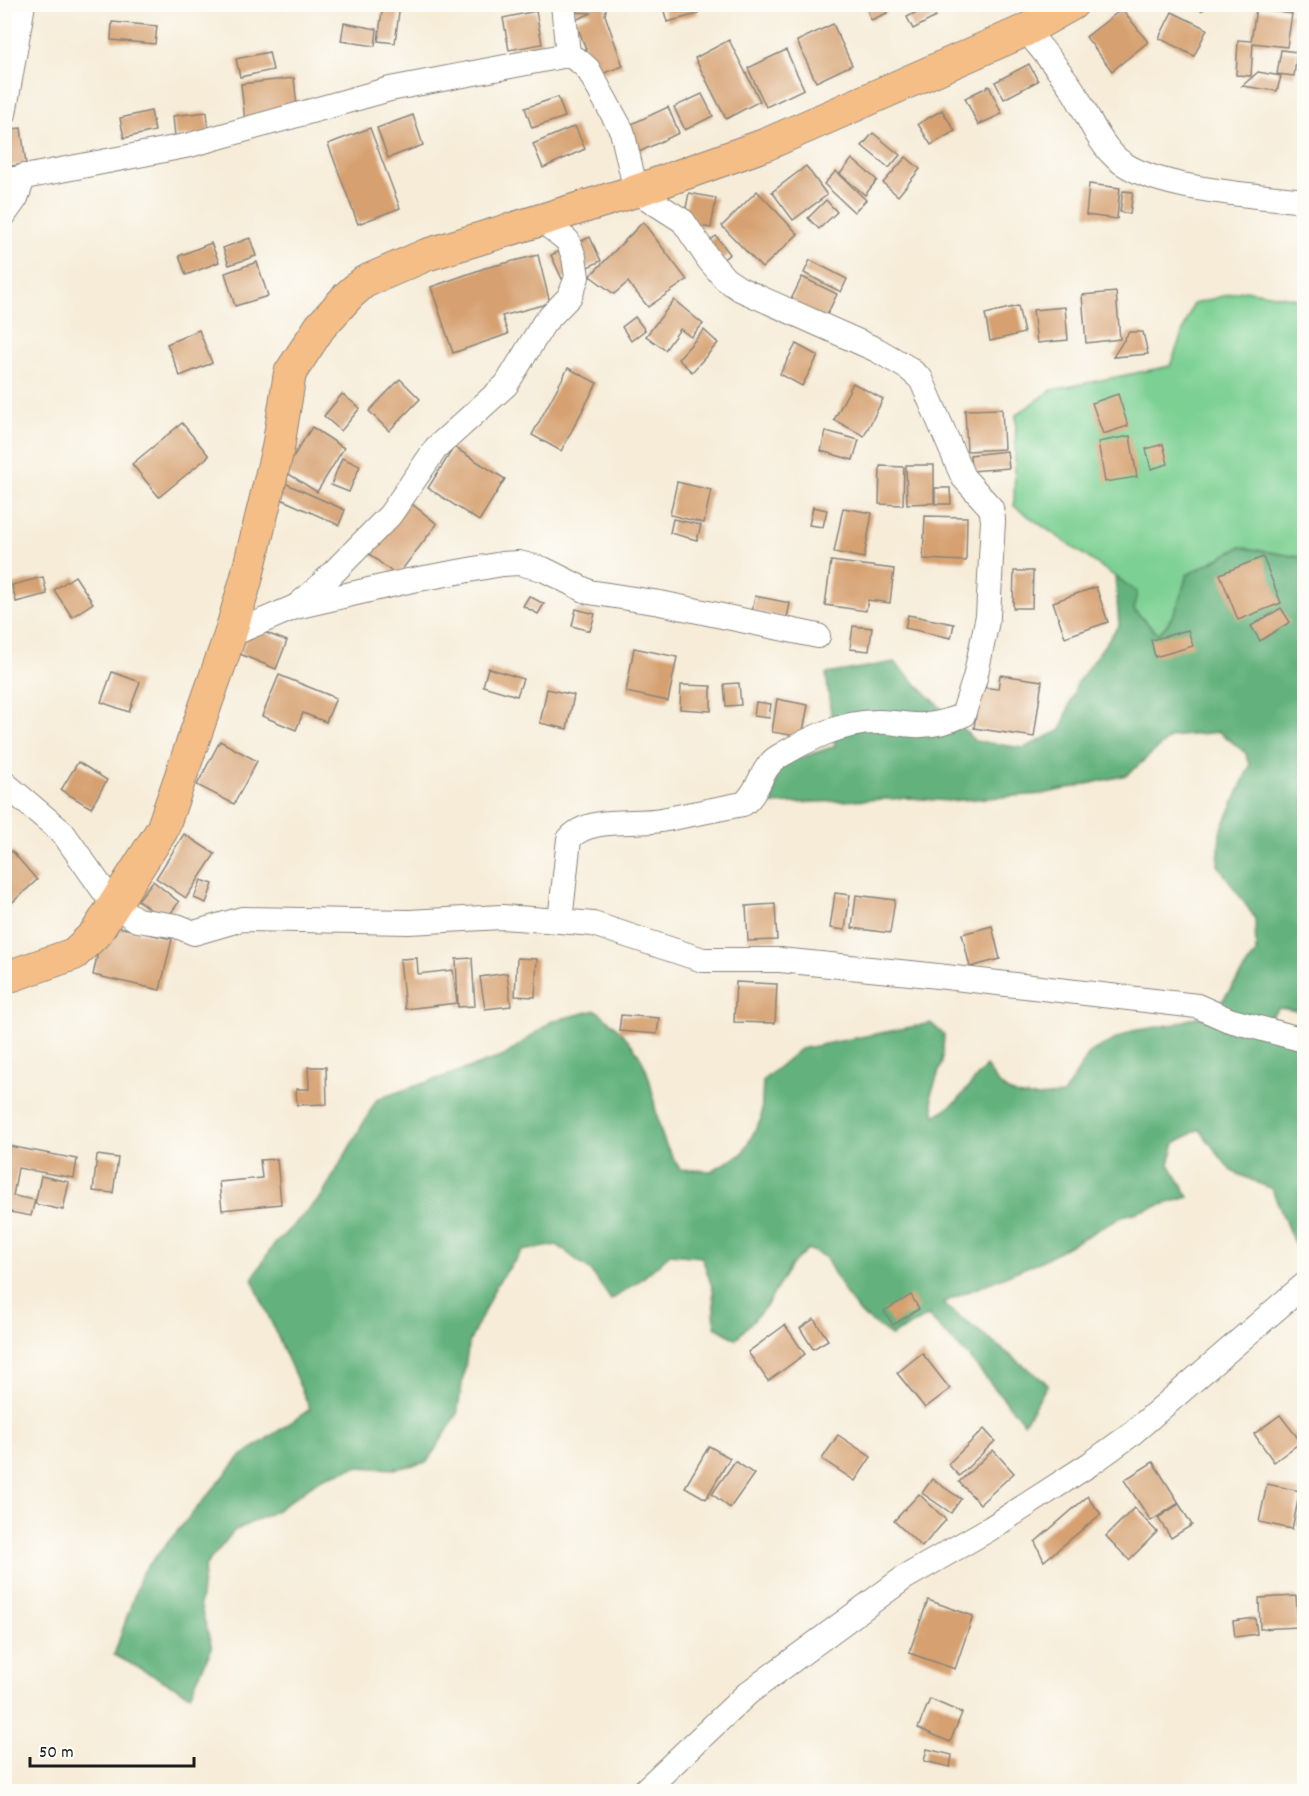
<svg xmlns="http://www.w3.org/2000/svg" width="1309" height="1796" viewBox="0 0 1309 1796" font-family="Dekko,sans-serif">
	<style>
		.green { fill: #7bd093; stroke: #4c7658; stroke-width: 1.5 }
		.forest { fill: #64b27d; stroke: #40674c; stroke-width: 1.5 }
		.building { fill: #d6a070 }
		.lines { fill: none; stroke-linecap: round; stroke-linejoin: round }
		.minor-casing { stroke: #89847a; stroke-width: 26 }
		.major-casing { stroke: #89847a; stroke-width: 34 }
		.minor { stroke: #fff; stroke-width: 24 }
		.major { stroke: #f6be87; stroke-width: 32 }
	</style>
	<rect width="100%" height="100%" fill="#fdfcf7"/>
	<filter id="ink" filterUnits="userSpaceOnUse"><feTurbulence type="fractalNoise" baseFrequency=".0167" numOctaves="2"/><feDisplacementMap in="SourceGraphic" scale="12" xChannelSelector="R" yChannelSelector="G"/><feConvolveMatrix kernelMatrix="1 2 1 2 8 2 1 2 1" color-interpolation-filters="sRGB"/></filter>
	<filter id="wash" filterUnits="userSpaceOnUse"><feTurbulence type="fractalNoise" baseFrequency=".008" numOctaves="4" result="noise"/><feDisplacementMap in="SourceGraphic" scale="24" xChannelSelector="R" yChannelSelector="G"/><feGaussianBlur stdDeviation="1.35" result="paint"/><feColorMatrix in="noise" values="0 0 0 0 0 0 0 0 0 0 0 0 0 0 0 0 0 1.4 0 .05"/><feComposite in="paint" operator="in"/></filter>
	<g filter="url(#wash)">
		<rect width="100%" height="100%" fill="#f6ecd8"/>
		<path class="green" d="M1245 290 1304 300V558L1240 547 1187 575C1180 597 1176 619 1158 634L1134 610 1137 592 1014 506 1016 415 1052 390 1170 366 1193 304Z"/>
		<path class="forest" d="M1240 547 1304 558V1012L1279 1008 1262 1024 1304 1051V1268L1272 1189 1231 1171 1199 1129 1175 1143 1169 1164 1189 1197 1123 1216 1041 1261 942 1303 1048 1384 1024 1423 966 1354 928 1316 891 1336 861 1314 847 1296 825 1257 808 1249 791 1265 767 1305 736 1339 715 1327 713 1290 702 1257 670 1254 642 1279 611 1300 591 1271 557 1245 522 1251 497 1284 469 1343 457 1415 427 1462 396 1469 355 1467 322 1478 277 1510 234 1531 205 1566 200 1604 212 1648 190 1695 114 1655 142 1573 240 1457 310 1409 252 1279 272 1247 321 1197 377 1099 504 1056 552 1021 596 1010C619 1028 641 1049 649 1078 655 1100 656 1124 666 1145 670 1153 675 1161 680 1169L711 1171 742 1154 761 1119 763 1080 800 1049 931 1023 944 1035 942 1063 931 1094 935 1116 957 1101 986 1066C1009 1104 1024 1097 1063 1095L1090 1052 1132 1031 1175 1024 1215 1011 1256 953 1255 918 1218 865 1220 833 1250 765 1245 752 1219 732 1171 737 1127 775 1043 794 948 801 910 798 772 804 779 765 835 746 826 674 894 662 975 741 1024 748 1061 730 1077 683 1119 625 1115 576 1137 592 1134 610 1158 634C1176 619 1180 597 1187 575Z"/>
		<g id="blocks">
			<g class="building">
				<polygon points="383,4 400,4 395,43 378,41"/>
				<polygon points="574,4 607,4 605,15 623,66 596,76 575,20 592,13 573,12"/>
				<polygon points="662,4 695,4 698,14 667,22"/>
				<polygon points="865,4 884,4 887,13 871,20"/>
				<polygon points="1198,4 1213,4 1201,11"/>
				<polygon points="930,5 936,17 913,29 907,17"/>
				<polygon points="1122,9 1148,42 1112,71 1086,37"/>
				<polygon points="1256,9 1292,14 1287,47 1253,43 1251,76 1236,75 1238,40 1251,41"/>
				<polygon points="536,11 542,44 509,50 503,18"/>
				<polygon points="1172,12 1207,29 1194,56 1159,38"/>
				<polygon points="112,22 157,26 155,44 111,40"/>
				<polygon points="344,23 377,29 375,46 341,41"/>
				<polygon points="833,24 852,65 816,82 797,41"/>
				<polygon points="729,40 760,101 726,119 695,58"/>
				<polygon points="786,50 804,89 766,107 748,68"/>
				<polygon points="1281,50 1297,52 1294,76 1277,74"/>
				<polygon points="269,52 273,70 240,77 236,59"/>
				<polygon points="1029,64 1038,81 1004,99 995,82"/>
				<polygon points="1258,72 1281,76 1277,91 1242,86"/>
				<polygon points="294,78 298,116 245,122 241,84"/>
				<polygon points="989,86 1002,114 978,125 965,98"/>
				<polygon points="702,94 713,116 685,130 674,107"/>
				<polygon points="558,97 565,117 532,128 525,108"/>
				<polygon points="668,107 679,133 637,153 625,127"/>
				<polygon points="942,110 955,131 931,145 918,124"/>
				<polygon points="151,111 155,131 124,138 120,118"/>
				<polygon points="207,112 209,134 175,137 173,116"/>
				<polygon points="413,115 423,145 388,158 377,128"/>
				<polygon points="575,126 585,149 543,168 533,144"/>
				<polygon points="21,128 26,164 4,167 4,130"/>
				<polygon points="370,128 400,208 358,224 328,144"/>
				<polygon points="873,133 900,155 889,168 862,146"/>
				<polygon points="906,157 920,169 898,196 883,183"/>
				<polygon points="852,159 877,180 865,195 840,174"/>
				<polygon points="806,166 827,195 793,220 772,192"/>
				<polygon points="836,171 866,200 854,212 824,184"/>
				<polygon points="1089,184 1120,188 1117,219 1086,215"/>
				<polygon points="757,191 798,234 762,268 722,226"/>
				<polygon points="1123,191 1133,192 1130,214 1120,212"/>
				<polygon points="689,193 716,198 711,228 683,223"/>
				<polygon points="826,200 837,212 819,229 808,218"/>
				<polygon points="643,222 687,280 648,307 628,282 614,294 590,276"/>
				<polygon points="716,236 730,254 706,272 692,254"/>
				<polygon points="590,237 601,261 562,279 551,255"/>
				<polygon points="250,238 256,256 229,265 223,248"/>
				<polygon points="211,243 219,262 186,275 179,256"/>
				<polygon points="1302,248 1304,248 1304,265 1301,265"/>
				<polygon points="538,255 550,303 502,316 508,334 453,353 431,287 485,268"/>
				<polygon points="810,260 847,279 841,292 804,273"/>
				<polygon points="257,262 268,296 235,306 225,273"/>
				<polygon points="802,277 837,294 822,325 787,308"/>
				<polygon points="1116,292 1120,339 1086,343 1082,295"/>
				<polygon points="674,300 703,324 691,337 680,329 665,350 646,336"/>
				<polygon points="1018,306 1024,333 990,341 985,314"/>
				<polygon points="1065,307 1068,340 1037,343 1033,310"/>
				<polygon points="635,317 645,330 631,341 622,327"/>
				<polygon points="199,330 212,363 180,376 167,344"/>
				<polygon points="704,330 718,343 692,372 678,359"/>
				<polygon points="1129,332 1143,332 1148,354 1113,357"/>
				<polygon points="796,344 818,356 802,386 780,374"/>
				<polygon points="568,368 597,383 561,451 532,435"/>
				<polygon points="400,379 420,399 389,431 369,411"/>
				<polygon points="853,383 883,399 864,436 834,420"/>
				<polygon points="342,394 360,408 341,431 324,416"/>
				<polygon points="1118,394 1128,426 1103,434 1092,403"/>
				<polygon points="1002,409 1004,449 967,451 965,410"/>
				<polygon points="182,423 209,456 159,497 132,464"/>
				<polygon points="312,427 344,448 317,492 284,471"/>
				<polygon points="826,431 859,440 853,460 821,451"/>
				<polygon points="1130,436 1137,477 1105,482 1098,442"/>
				<polygon points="1163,444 1168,464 1151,469 1146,449"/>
				<polygon points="454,447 505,479 479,521 428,488"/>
				<polygon points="1007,451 1009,468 971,471 970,455"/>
				<polygon points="342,458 360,466 349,492 331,485"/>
				<polygon points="906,465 934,465 934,503 907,504"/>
				<polygon points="880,466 904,467 903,505 879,504"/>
				<polygon points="280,481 345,510 339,525 274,496"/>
				<polygon points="677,482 711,490 704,523 670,515"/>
				<polygon points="935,488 950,488 951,504 935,504"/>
				<polygon points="407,500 437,524 397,576 367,552"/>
				<polygon points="813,507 827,510 823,527 809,525"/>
				<polygon points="843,508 872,513 864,558 834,552"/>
				<polygon points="925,516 967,517 966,561 923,559"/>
				<polygon points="673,519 701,525 697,540 670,533"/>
				<polygon points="1263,557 1281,603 1238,620 1220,574"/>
				<polygon points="831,561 894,569 890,603 868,600 866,611 825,605"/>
				<polygon points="1014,571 1033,571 1032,608 1013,608"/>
				<polygon points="75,576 93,603 72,617 54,590"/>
				<polygon points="43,577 47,594 16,602 12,585"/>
				<polygon points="1096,587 1108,622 1065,637 1053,602"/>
				<polygon points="529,596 544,604 538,614 523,606"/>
				<polygon points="755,596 790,603 787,618 752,611"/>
				<polygon points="1281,608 1290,622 1260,641 1251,626"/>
				<polygon points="576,609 595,614 590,631 572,626"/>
				<polygon points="908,615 954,624 951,638 905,628"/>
				<polygon points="853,626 872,628 869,651 850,649"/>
				<polygon points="251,627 287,641 276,669 240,654"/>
				<polygon points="1188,630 1193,646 1155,657 1151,640"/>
				<polygon points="634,648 677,657 668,701 626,692"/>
				<polygon points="488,668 523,679 517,696 483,686"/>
				<polygon points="112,672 140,682 129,712 101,702"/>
				<polygon points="279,675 336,698 326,722 303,713 296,730 262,716"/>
				<polygon points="1000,675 1042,681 1034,737 974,728 980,687 998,689"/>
				<polygon points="739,683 741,705 726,706 724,684"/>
				<polygon points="681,685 711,686 711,711 680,709"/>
				<polygon points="547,689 574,695 567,729 540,723"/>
				<polygon points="777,699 808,705 802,737 772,732"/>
				<polygon points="756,702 771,704 769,718 754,716"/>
				<polygon points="220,741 257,761 234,804 197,785"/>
				<polygon points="78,762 107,780 91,808 61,790"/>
				<polygon points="184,834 215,854 186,898 156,878"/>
				<polygon points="12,851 37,880 6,908 4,858"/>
				<polygon points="201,880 213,884 206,903 194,898"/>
				<polygon points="153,881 179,902 165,921 138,900"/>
				<polygon points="835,893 850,895 845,930 830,928"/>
				<polygon points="856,895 895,900 890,933 852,928"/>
				<polygon points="775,904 777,940 748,941 746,906"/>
				<polygon points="113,926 172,939 160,990 93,975 100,942 109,944"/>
				<polygon points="992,926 1000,959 970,967 962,934"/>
				<polygon points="417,958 418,974 453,970 457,1003 405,1009 400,959"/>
				<polygon points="472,958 475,1006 458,1007 456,959"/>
				<polygon points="517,958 537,959 535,997 515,996"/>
				<polygon points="507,973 511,1006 485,1009 480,977"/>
				<polygon points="736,982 777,984 775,1023 734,1022"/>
				<polygon points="621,1015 659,1018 657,1034 619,1031"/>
				<polygon points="308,1067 326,1067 327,1104 297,1105 296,1089 309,1089"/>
				<polygon points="4,1145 77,1159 74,1178 18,1168 13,1196 35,1200 31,1216 4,1211"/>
				<polygon points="97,1155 118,1158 113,1193 93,1191"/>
				<polygon points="277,1159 281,1204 222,1210 219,1182 262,1178 260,1160"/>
				<polygon points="41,1176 69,1182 63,1210 35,1204"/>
				<polygon points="911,1295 919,1309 893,1325 884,1311"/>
				<polygon points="814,1319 828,1340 813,1349 800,1328"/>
				<polygon points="785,1325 805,1354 768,1381 748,1352"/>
				<polygon points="922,1353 950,1389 925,1408 897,1373"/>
				<polygon points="1280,1415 1301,1442 1274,1462 1254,1434"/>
				<polygon points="984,1429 995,1441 959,1476 948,1464"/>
				<polygon points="838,1435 871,1457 855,1481 822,1459"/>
				<polygon points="709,1446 730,1458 706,1499 685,1487"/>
				<polygon points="993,1450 1014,1473 980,1504 959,1482"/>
				<polygon points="735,1461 754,1474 730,1508 712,1494"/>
				<polygon points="1153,1462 1179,1503 1151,1521 1124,1480"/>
				<polygon points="932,1479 961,1499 951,1513 922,1493"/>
				<polygon points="1267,1484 1300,1491 1292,1529 1259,1522"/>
				<polygon points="1303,1493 1304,1493 1304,1526 1297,1525"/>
				<polygon points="919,1494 946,1520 922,1547 894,1521"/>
				<polygon points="1088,1496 1091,1502 1101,1514 1044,1561 1035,1542"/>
				<polygon points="1179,1504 1192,1525 1171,1538 1158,1518"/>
				<polygon points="1134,1508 1157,1532 1129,1560 1106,1536"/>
				<polygon points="1296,1596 1298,1627 1260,1629 1259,1598"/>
				<polygon points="928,1600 973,1616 955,1669 909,1653"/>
				<polygon points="1255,1618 1257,1634 1235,1637 1233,1621"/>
				<polygon points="930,1699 962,1713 950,1742 918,1728"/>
				<polygon points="927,1749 952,1755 950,1767 924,1761"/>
			</g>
		</g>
	</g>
	<g filter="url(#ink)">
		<use href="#blocks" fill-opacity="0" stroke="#89847a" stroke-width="1.5"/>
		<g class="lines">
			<defs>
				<g id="minor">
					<polyline points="563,4 568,55"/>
					<path d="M1026 30C1042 50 1060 70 1074 92 1087 113 1095 136 1112 154 1143 190 1257 195 1304 201"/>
					<polyline points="4,114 23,4"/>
					<path d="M4 181 190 145 390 89 568 55 579 61 588 69 622 131 636 191 683 221 709 260 725 279 740 289 877 350 908 368 921 379 963 477 991 508 993 520 988 616 975 678 963 715C948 722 931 726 914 725 902 725 890 721 877 722 842 722 808 739 778 757 760 768 760 792 743 804 716 809 689 815 661 820 633 825 588 816 569 839L560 921"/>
					<polyline points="4,215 16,198 24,176"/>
					<polyline points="299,604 320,586 390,515 436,448 506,385 544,323 570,296 577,277 574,257 568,241 541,220"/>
					<polyline points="230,635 295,607 408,581 502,564 519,563 543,569 589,592 660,603 818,636"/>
					<polyline points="4,783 63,833 113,904 137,920 177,926 194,933 242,919 409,922 502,917 560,921 593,924 703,960 780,960 920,974 1197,1006 1229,1020 1304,1040"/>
					<polyline points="643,1792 748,1693 904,1578 991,1528 1090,1464 1129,1436 1304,1285"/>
				</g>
				<polyline id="major" points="4,978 74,954 96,933 162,830 230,635 246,580 278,448 290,373 320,327 349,295 364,282 426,255 636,191 767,144 1026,30 1072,4"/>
			</defs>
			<use href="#minor" class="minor-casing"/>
			<use href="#major" class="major-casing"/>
			<use href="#minor" class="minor"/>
			<use href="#major" class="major"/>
		</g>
	</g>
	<rect width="1309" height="1796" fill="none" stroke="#fdfcf7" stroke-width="24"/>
	<path d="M30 1757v9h164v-9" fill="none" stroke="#1c1c1c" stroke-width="3"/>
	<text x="39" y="1757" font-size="18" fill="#1c1c1c" stroke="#fdfcf7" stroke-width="4.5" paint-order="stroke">50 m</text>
</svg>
